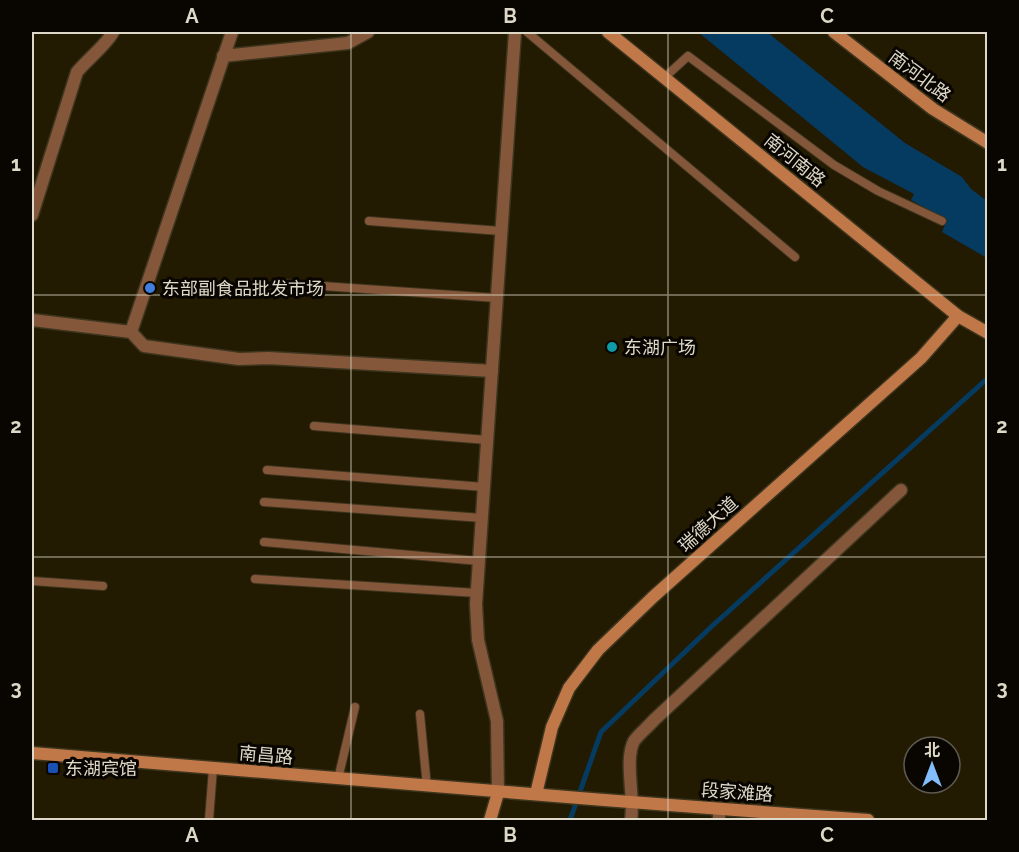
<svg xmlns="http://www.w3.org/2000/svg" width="1019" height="852" viewBox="0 0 1019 852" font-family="Raleway,'Noto Sans SC',sans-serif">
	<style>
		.water { fill: #063b61 }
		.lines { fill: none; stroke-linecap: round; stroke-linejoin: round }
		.stream { stroke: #063b61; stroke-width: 5 }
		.lane-casing { stroke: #3d351e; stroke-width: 10 }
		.street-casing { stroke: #3d351e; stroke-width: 15 }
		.secondary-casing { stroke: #3d351e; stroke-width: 15 }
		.lane { stroke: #84573a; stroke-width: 8 }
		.street { stroke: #84573a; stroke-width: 12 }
		.secondary { stroke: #c17848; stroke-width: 12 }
		.secondary-bridge-casing { stroke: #3d351e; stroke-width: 15; stroke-linecap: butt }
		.secondary-bridge { stroke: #c17848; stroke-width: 12 }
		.grid { fill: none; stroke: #ded8c9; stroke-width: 1.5; stroke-opacity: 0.55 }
		.shop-dot { fill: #3f7fe0; stroke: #090601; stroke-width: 2 }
		.culture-dot { fill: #0f9aa8; stroke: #090601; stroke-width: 2 }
		.transit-dot { fill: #1a4fb4; stroke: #090601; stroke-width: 2 }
		.labels { text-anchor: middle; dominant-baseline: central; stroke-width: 6; stroke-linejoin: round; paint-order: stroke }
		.street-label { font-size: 18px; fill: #ded8c9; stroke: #090601 }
		.poi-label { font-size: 18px; fill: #ded8c9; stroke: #090601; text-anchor: start }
		.neatline { fill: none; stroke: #ded8c9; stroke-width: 2 }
		.grid-label { font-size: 20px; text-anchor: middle; font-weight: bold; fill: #ded8c9 }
	</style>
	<rect width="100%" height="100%" fill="#231a02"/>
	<polygon class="water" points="698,32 767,32 905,143 962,177 971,189 987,201 987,258 942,232 947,220 911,200 914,194 863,167"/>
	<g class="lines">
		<polyline class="stream" points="570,820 601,732 711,627 988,378"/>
		<defs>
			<g id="lane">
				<polyline points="527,32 795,257"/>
				<polyline points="665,77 688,56 834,165 878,191 942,221"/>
				<polyline points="369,221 501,231"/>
				<polyline points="278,283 497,298"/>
				<polyline points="314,426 487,440"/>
				<polyline points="267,470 484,487"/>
				<polyline points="264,502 482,518"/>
				<polyline points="264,542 479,561"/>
				<polyline points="255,579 477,593"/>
				<polyline points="32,581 103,586"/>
				<polyline points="420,714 427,787"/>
				<polyline points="338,779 355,707"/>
				<polyline points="209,820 213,768"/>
			</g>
			<g id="street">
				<polyline points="223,56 348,43 368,32"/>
				<path d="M32 215 77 72C86 61 108 43 113 32"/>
				<polyline points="32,320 131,332 144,346 239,359 268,358 492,371"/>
				<polyline points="131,332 232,32"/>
				<polyline points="498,793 497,721 478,640 476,604 515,32"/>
				<path d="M631 820C635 798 624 760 634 741 639 734 648 727 654 720L901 490"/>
				<polyline points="719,820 719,809"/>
			</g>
			<g id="secondary">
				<polyline points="608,32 958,316 988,333"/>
				<polyline points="834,32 933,109 988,143"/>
				<polyline points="32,753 555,796"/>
				<polyline points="536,794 552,727 569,688 598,650 653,597 921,358 958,316"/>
				<polyline points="604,800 868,820"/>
				<polyline points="490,820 498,793"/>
			</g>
		</defs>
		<use href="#lane" class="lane-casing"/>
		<use href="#street" class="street-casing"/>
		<use href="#secondary" class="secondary-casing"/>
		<use href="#lane" class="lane"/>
		<use href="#street" class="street"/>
		<use href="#secondary" class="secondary"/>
		<defs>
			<polyline id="secondary-bridge" points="555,796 604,800"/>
		</defs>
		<use href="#secondary-bridge" class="secondary-bridge-casing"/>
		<use href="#secondary-bridge" class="secondary-bridge"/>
	</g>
	<path class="grid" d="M351 32V820M668 32V820M32 295H988M32 557H988"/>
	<circle class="shop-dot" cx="150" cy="288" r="6"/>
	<circle class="culture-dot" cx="612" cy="347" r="6"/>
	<rect class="transit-dot" x="47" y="762" width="12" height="12" rx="3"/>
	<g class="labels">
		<g class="street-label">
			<text transform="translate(920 76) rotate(37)">南河北路</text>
			<text transform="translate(795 160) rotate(39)">南河南路</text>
			<text transform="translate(708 524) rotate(-42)">瑞德大道</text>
			<text transform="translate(266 755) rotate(5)">南昌路</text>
			<text transform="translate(737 792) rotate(4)">段家滩路</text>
		</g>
		<g class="poi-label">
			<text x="162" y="288">东部副食品批发市场</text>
			<text x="624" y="347">东湖广场</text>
			<text x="65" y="768">东湖宾馆</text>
		</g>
	</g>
	<rect width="1019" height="852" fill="none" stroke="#090601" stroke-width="66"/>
	<g transform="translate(932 765)"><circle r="28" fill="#090601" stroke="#5e5a51" stroke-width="1.5"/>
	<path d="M0-4.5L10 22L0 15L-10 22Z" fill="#83bcfb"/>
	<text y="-9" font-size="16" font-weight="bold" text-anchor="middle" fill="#ded8c9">北</text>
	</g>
	<rect x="33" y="33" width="953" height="786" class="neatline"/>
	<g class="grid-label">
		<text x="192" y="23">A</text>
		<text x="510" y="23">B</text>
		<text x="827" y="23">C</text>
		<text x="16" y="171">1</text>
		<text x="1002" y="171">1</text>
		<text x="16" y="433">2</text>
		<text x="1002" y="433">2</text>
		<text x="16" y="695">3</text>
		<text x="1002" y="695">3</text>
		<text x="192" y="842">A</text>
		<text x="510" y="842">B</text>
		<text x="827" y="842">C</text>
	</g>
</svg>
